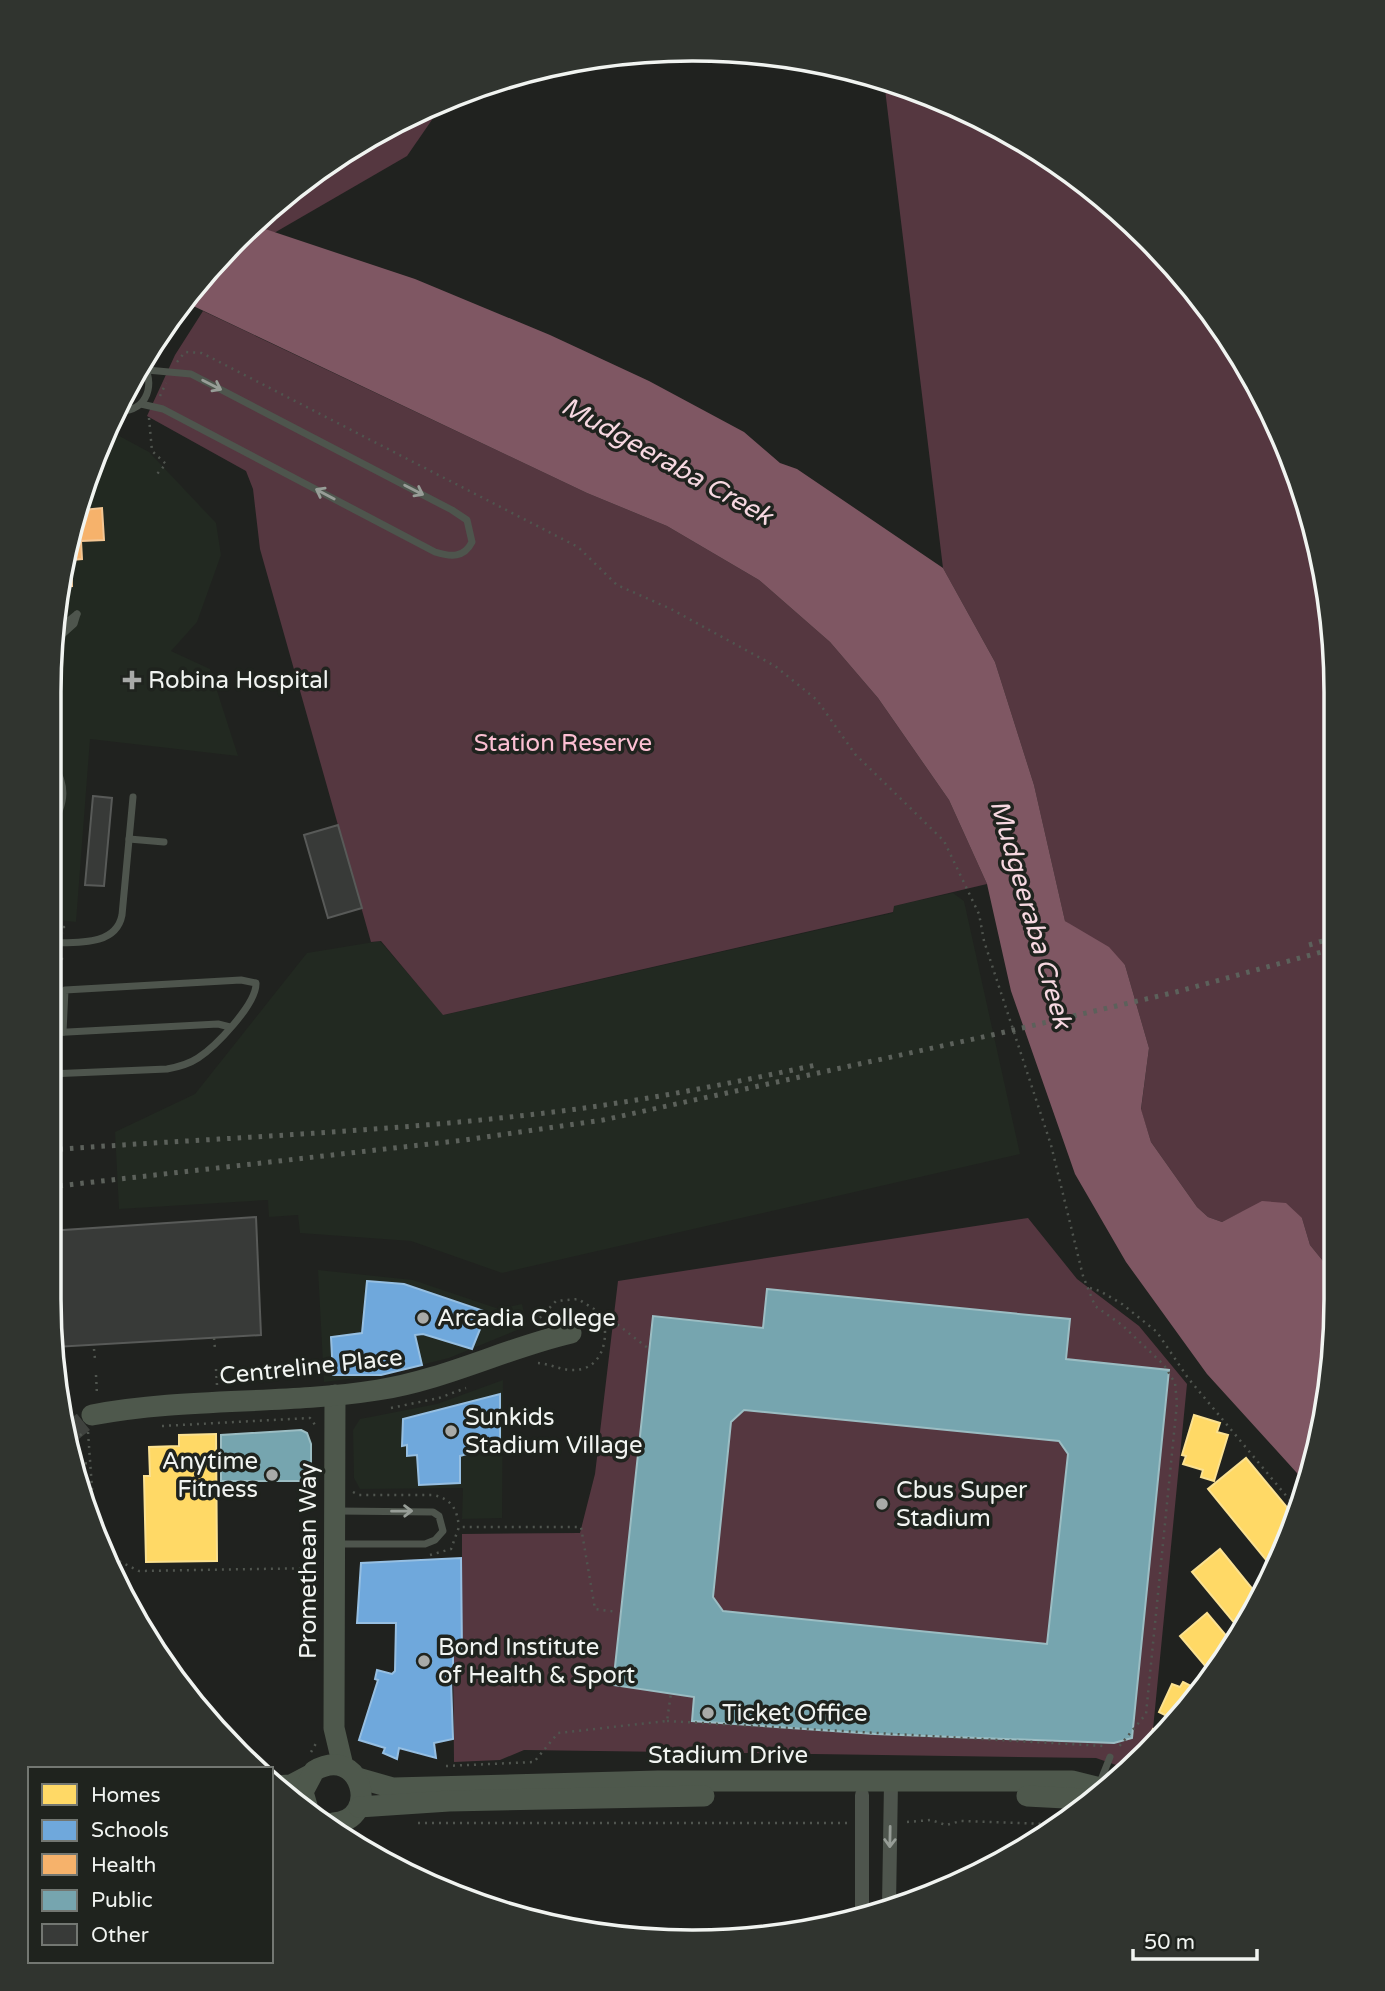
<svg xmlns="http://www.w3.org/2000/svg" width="1385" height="1991" viewBox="0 0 1385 1991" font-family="'Varela Round',sans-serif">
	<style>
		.built { fill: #222921 }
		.green { fill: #553740 }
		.water { fill: #7f5763 }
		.homes { fill: #ffd966; stroke: #fbe190; stroke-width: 2 }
		.schools { fill: #6fa8dc; stroke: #96bfe2; stroke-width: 2 }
		.health { fill: #f6b26b; stroke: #f4c693; stroke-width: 2 }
		.public { fill: #76a5af; stroke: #9bbdc3; stroke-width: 2; fill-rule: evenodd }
		.building { fill: #383a38; stroke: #585a58; stroke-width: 2 }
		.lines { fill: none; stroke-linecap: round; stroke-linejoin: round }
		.secondary-tunnel { stroke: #3f423e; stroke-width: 21; stroke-dasharray: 21 10; stroke-linecap: butt }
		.path { stroke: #50554f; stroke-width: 2.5; stroke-dasharray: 2 5; stroke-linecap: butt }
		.lane { stroke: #4e554d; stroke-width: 7 }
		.street { stroke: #4e554d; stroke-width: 14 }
		.secondary { stroke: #4e584c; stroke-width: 21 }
		.rail { stroke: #5c615b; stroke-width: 5; stroke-dasharray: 3.5 7; stroke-linecap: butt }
		.oneway { stroke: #979d97 }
		.poi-dot { fill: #a8aaa8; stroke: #1f231e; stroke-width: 2.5 }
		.labels { text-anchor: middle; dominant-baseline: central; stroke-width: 7; stroke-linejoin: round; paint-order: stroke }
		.poi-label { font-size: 24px; fill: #f1f4f1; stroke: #1f231e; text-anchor: start }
		.park-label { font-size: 24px; fill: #fcc0d3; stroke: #1f231e }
		.street-label { font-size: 24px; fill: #f1f4f1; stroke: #1f231e }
		.water-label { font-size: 26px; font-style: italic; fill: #f7d8e1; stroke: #1f231e }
		.rim { fill: none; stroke: #f1f4f1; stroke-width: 3.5 }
	</style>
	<rect width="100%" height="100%" fill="#20221f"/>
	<g class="built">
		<polygon points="112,432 149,452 216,523 221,555 197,622 171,651 210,669 238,756 90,739 76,922 49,919 49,692 61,567"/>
		<polygon points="953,893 964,901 1020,1154 502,1273 411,1241 300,1233 298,1215 269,1217 268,1200 119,1209 115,1132 195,1094 307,953 380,941 444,1015 893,913 893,906"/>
		<polygon points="318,1270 413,1280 499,1309 522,1304 527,1326 449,1358 381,1375 324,1382"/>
		<polygon points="503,1380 502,1518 462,1519 463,1488 360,1489 354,1478 353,1430 360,1419 437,1404"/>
	</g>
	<g class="green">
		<polygon points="884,81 939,98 1050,158 1148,238 1269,408 1324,567 1336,692 1336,1277 1310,1245 1302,1218 1242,1212 1222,1222 1208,1217 1197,1207 1151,1142 1141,1110 1149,1048 1125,965 1065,921 1034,785 995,662 943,568"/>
		<polygon points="447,98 407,156 274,233 253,225 335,157"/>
		<polygon points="203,311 587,493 667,526 759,580 830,642 878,698 949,800 987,884 894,906 893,912 443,1015 381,941 371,942 260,549 253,489 246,471 147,416 175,355"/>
		<polygon points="1028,1218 1077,1279 1139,1326 1187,1384 1153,1729 1119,1766 1096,1758 524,1750 500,1760 454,1762 453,1652 462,1652 462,1534 580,1533 595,1474 618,1281"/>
	</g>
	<polygon class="water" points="253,225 415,279 550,335 649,381 744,432 780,463 797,469 943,568 995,662 1034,785 1065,921 1109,947 1125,965 1149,1048 1141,1109 1151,1142 1197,1207 1208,1217 1222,1222 1262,1201 1286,1203 1302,1218 1310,1245 1336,1277 1324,1424 1306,1483 1207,1374 1126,1262 1075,1174 1011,991 987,884 949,800 878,698 830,642 759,580 667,526 587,493 187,303 238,237"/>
	<g class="homes">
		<polygon points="1194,1415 1220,1423 1217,1432 1228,1435 1214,1481 1201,1477 1203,1470 1183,1464 1186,1456 1182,1455"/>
		<polygon points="216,1434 217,1561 146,1562 144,1476 150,1476 149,1447 179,1446 179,1435"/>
		<polygon points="1246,1458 1295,1517 1287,1545 1271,1566 1208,1489"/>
		<polygon points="1220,1549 1259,1597 1241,1631 1192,1572"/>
		<polygon points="1207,1613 1234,1645 1212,1674 1180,1636"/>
		<polygon points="1183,1682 1199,1690 1175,1720 1159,1712 1172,1684 1180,1687"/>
		<polygon points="1153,1729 1164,1734 1137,1761"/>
	</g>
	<g class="schools">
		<polygon points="367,1281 404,1284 487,1312 472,1349 423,1334 415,1335 422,1365 381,1375 333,1375 331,1337 362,1333"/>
		<polygon points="500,1394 500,1444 460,1456 460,1483 419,1485 417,1455 407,1456 407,1445 402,1446 403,1419"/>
		<polygon points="461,1558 462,1652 453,1652 453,1680 451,1680 453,1739 434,1743 436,1758 399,1748 397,1759 383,1753 385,1748 359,1740 378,1680 375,1679 377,1670 392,1674 395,1671 396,1623 357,1623 361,1563"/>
	</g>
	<polygon class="health" points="102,508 104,540 81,541 82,559 71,560 72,586 59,587 61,567 83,510"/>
	<g class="public">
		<path d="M767 1289 1070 1319 1066 1359 1169 1370 1132 1738 1114 1743 875 1734 692 1721 694 1697 613 1685 653 1316 763 1328ZM744 1410 1059 1441 1068 1454 1047 1644 723 1611 713 1597 731 1422Z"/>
		<polygon points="301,1430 307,1433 311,1444 311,1481 221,1481 221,1435"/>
	</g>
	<g class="building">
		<polygon points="93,796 112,798 104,886 85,885"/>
		<polygon points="338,825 362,908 328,918 304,835"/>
		<polygon points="256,1217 261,1335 55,1347 49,1298 49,1231"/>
	</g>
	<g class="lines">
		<polyline class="secondary-tunnel" points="67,1435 92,1415"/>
		<g class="path">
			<polyline points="177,362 185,352 202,353 578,547 617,585 671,609 775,666 817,700 855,754 944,841 979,914 984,941 1051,1145 1083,1276 1095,1306 1122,1325 1164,1365 1175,1383 1177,1403 1146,1714 1117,1749"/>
			<polyline points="160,396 166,383"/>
			<polyline points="149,418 152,451 166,464 157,474"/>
			<polyline points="49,926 64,927 63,933"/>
			<polyline points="49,966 62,959 62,954"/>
			<polyline points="1090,1288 1100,1291 1122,1304 1157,1332 1188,1378 1298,1510"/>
			<path d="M535 1323 556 1301 578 1299 602 1314C610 1338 603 1372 570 1370 559 1369 549 1364 538 1363"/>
			<polyline points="605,1323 613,1321 649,1349"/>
			<polyline points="214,1338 215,1349"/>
			<polyline points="94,1349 95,1359"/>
			<polyline points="216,1369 217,1385"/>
			<polyline points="96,1375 97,1395"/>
			<polyline points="391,1408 439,1398 466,1388"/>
			<polyline points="162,1426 310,1418 316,1426"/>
			<polyline points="88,1432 94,1516"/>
			<polyline points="74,1439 85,1432"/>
			<polyline points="78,1464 90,1463"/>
			<path d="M353 1492 359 1495H433C452 1499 457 1509 459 1527"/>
			<polyline points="430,1555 451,1549 459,1527 581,1527 595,1609 617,1612"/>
			<polyline points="113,1558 139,1571 317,1568"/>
			<polyline points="667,1721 1104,1746"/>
			<polyline points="311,1752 318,1740"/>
			<polyline points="446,1766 534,1762 558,1733 667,1721 671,1693"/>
			<polyline points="907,1822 931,1820 946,1825 961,1821 1049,1824"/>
			<polyline points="418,1823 848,1823"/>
		</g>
		<g class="lane">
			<path d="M141 404 163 409 435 552C451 557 464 558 472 542L467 520 452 510 191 374 147 370"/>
			<path d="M120 411C148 411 156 383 142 362"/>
			<polyline points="55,632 77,614"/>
			<polyline points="54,642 74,624 77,614"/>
			<path d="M49 830C67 803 68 784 49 757"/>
			<polyline points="129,839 164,842"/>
			<path d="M49 943C75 942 116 947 122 915L133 797"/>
			<polyline points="49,1033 218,1024 230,1027"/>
			<path d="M49 1074 167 1069C178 1067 189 1064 198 1058 215 1047 257 1004 256 983L241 980 65 990 63 1032"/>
			<polyline points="337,1544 425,1544 435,1540 443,1531 439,1516 433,1512 338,1511"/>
			<polyline points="1099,1785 1110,1757"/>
		</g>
		<g class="street">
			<polyline points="862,1795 862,1915"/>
			<polyline points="889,1905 891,1782"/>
		</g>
		<g class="secondary">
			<polyline points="335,1395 334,1728 343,1766"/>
			<path d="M92 1415C186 1397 283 1405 378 1390 444 1380 506 1348 571 1333"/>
			<polyline points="358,1778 393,1788 658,1781 1072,1781 1100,1788"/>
			<polyline points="273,1786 291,1785 310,1775"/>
			<polyline points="1027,1796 1084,1799"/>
			<path d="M307 1806 303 1792 314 1771C361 1743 382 1820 333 1823"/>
			<polyline points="359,1807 449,1801 704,1796"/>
		</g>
		<g class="rail">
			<polyline points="1309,945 1336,937"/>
			<path d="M49 1150C225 1137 402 1132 577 1109 657 1098 737 1082 816 1065"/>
			<polyline points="49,1187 465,1140 603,1120 992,1035 1176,992 1336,948"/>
		</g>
	</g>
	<defs><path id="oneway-shaft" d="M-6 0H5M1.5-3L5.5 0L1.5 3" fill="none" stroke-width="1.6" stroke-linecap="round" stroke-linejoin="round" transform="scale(1.75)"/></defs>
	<g class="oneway">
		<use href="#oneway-shaft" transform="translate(212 385) rotate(27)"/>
		<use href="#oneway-shaft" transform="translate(414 490) rotate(27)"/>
		<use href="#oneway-shaft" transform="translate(325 494) rotate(-152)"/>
		<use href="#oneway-shaft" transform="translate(402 1511) rotate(-1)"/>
		<use href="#oneway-shaft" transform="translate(890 1837) rotate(91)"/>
	</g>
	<g class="poi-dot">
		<path d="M128.5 669.5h7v7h7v7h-7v7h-7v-7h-7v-7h7z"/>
		<circle cx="423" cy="1318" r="7"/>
		<circle cx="451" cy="1431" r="7"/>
		<circle cx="272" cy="1475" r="7"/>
		<circle cx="882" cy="1504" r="7"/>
		<circle cx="424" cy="1661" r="7"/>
		<circle cx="708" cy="1713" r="7"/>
	</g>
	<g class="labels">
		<g class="poi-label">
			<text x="148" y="680">Robina Hospital</text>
			<text x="437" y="1318">Arcadia College</text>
			<text x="465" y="1417">Sunkids<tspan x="465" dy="28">Stadium Village</tspan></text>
			<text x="258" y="1461" text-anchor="end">Anytime<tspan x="258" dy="28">Fitness</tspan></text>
			<text x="896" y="1490">Cbus Super<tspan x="896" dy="28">Stadium</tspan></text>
			<text x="438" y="1647">Bond Institute<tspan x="438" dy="28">of Health &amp; Sport</tspan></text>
			<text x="722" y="1713">Ticket Office</text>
		</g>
		<g class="park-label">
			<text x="563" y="743">Station Reserve</text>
		</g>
		<g class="street-label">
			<text transform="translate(311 1367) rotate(-6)">Centreline Place</text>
			<text transform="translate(308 1561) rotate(-90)">Promethean Way</text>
			<text x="728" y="1755">Stadium Drive</text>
		</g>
		<g class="water-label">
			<text transform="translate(667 461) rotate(29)">Mudgeeraba Creek</text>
			<text transform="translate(1031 914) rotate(74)">Mudgeeraba Creek</text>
		</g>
	</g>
	<path d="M0 0H1385V1991H0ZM692 61H693A631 631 0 0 1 1324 692V1299A631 631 0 0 1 693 1930H692A631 631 0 0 1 61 1299V692A631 631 0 0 1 692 61Z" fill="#30342f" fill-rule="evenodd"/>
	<path class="rim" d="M692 61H693A631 631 0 0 1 1324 692V1299A631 631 0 0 1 693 1930H692A631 631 0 0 1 61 1299V692A631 631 0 0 1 692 61Z"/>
	<rect x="28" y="1767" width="245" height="196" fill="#1f231e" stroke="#737772" stroke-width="2"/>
	<rect x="42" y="1784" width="35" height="21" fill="#ffd966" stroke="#737772" stroke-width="2"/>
	<text x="91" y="1802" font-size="21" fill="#f1f4f1">Homes</text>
	<rect x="42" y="1820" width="35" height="21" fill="#6fa8dc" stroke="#737772" stroke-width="2"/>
	<text x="91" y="1837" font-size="21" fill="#f1f4f1">Schools</text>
	<rect x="42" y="1854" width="35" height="21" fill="#f6b26b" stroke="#737772" stroke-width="2"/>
	<text x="91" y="1872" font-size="21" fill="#f1f4f1">Health</text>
	<rect x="42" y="1890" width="35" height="21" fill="#76a5af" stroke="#737772" stroke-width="2"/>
	<text x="91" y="1907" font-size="21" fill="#f1f4f1">Public</text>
	<rect x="42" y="1924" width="35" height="21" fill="#383a38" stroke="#737772" stroke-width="2"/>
	<text x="91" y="1942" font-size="21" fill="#f1f4f1">Other</text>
	<path d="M1133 1949v10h124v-10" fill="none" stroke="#f1f4f1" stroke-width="3.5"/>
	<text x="1144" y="1949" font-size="21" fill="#f1f4f1" stroke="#1f231e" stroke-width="5" paint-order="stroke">50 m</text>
</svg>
